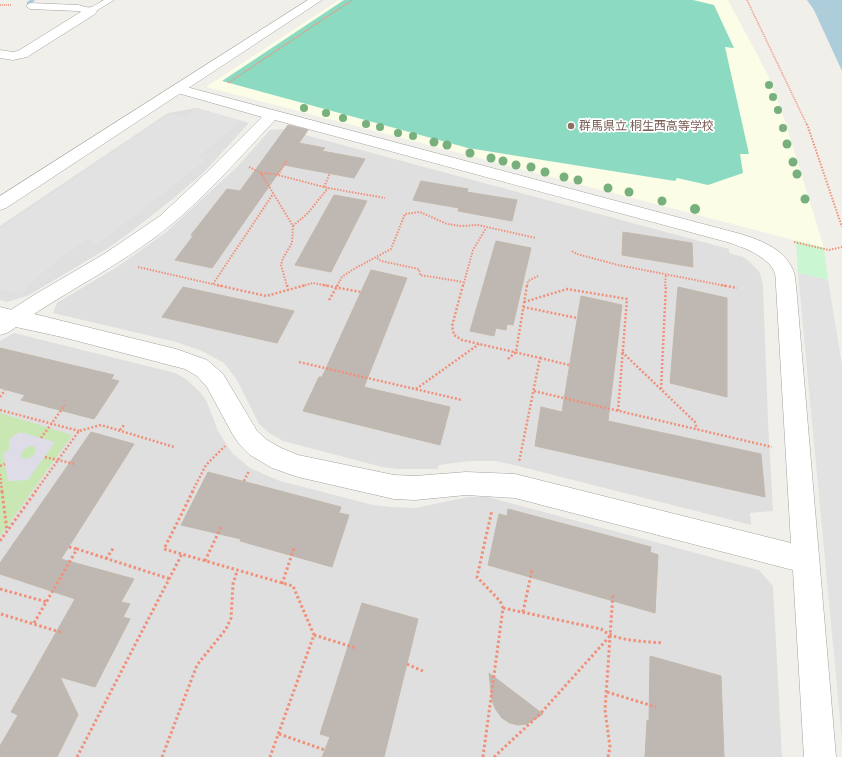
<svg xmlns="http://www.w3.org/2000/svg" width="842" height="757" viewBox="0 0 842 757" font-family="'Public Sans','Noto Sans JP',sans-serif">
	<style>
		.residential { fill: #dfdfdf }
		.education { fill: #fbfde6 }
		.grass { fill: #c8e7b3 }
		.park { fill: #caf7d2 }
		.pitch { fill: #8ddac3 }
		.parking { fill: #e2e2e2 }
		.plaza { fill: #dedde7; fill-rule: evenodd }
		.water { fill: #adcddb }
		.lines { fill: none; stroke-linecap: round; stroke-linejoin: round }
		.stream { fill: #adcddb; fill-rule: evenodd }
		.building { fill: #bfb8b2; stroke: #c2b8ac }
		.service-casing { stroke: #a3a3a3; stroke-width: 1 }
		.minor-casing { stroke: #a3a3a3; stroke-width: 1 }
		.tertiary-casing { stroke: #a3a3a3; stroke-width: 1 }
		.path-far3 { stroke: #f1907a; stroke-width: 1.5; stroke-dasharray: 1 1; stroke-linecap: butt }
		.path-far2 { stroke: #f1907a; stroke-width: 2; stroke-dasharray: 1.5 1.5; stroke-linecap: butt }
		.path-far1 { stroke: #f1907a; stroke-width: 2.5; stroke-dasharray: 2 2; stroke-linecap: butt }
		.path { stroke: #f1907a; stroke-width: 3; stroke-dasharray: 2.5 2.5; stroke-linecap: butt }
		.service { fill: #fff; fill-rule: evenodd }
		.minor { fill: #fff; fill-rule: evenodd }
		.tertiary { fill: #fff; fill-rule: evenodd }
		.tree { fill: #77b07d }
		.education-dot { fill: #8d6e63; stroke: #fff; stroke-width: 1.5 }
		.labels { text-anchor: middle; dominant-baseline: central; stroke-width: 3.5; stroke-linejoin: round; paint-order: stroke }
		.far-education-label { font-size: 12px; fill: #785e54; stroke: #fff; text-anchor: start }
	</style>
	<rect width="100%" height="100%" fill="#f1efe9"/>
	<g class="residential">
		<polygon points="197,108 242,121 248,123 248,124 204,172 175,197 128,234 105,250 27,296 7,302 0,300 0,226 168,113"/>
		<polygon points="283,129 729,249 729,253 743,257 750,262 760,273 763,286 768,421 773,511 750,513 751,525 518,466 495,461 469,461 439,465 438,469 398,469 382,467 283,441 269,433 259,424 237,380 224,363 202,351 176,342 53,313 57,303 117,267 165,233 236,168 270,130"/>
		<polygon points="14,333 175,373 186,379 200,392 206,400 218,431 232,453 250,468 280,481 373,505 391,507 415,508 468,497 488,497 759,570 773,586 782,757 0,757 0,341"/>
	</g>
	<polygon class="education" points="339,0 728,0 768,75 784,118 824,248 206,87"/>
	<polygon class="grass" points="0,413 72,435 0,536"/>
	<polygon class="park" points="796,241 824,248 828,280 798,273"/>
	<polygon class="pitch" points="344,0 693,0 714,5 734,48 725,47 749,154 740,154 743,173 708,185 677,178 675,181 468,148 222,81"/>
	<g class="parking">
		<polygon points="197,108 242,121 198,157 205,161 98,244 87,239 54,263 20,294 0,289 0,228 161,119 171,113 180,116 187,115"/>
		<polygon points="798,273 828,280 842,365 842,740"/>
	</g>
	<path class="plaza" d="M20 432 55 442 28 480 8 481 3 453 9 450V439ZM29 446 35 447 36 452 32 457 24 459 21 457V453Z"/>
	<polygon class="water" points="807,0 842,0 842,71 814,10"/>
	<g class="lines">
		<polygon class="stream" points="30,0 35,0 31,4 27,4 27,2"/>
	</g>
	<g class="building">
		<polygon points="288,125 308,130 299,143 325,148 322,151 365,159 354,178 284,165 212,268 175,260 193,236 191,235 227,189 240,191"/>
		<polygon points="421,181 468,189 467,192 517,200 512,221 458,211 459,208 413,200"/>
		<polygon points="334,195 367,201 331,272 295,265"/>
		<polygon points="623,232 692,243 693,267 622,255"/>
		<polygon points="496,241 531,248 513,325 507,324 506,330 496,328 494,336 470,331"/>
		<polygon points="371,270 407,278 364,387 450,407 440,445 303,411 319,377 322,377"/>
		<polygon points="183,287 294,311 277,343 162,317"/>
		<polygon points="678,287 727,298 727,397 670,383"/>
		<polygon points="581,296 622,305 608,421 761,454 765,497 535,446 541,407 562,412"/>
		<polygon points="0,348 114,375 111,379 119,381 94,419 21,400 25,395 0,388"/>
		<polygon points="91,432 134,444 61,559 134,579 121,602 130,604 123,617 130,619 95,687 60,677 78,715 57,757 0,757 0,746 18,715 11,712 75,599 0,574 0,563"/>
		<polygon points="208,472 341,507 339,513 349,515 332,567 240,541 241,539 181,525"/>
		<polygon points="508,509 651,547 650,552 658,555 655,613 488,565 499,514 507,516"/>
		<polygon points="362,603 418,619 384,757 322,757 330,737 320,734"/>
		<polygon points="650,656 721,676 724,757 645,757 647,720 649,721"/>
		<polygon points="489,673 543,714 527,724 518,725 510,723 502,718 496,710 492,701"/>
	</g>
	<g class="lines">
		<defs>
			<polygon id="service" points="104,0 114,0 91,14 78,11 30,9 26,6 30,3 78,5 90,8"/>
			<g id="minor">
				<polygon points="91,7 95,8 97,11 95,14 27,57 13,60 0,58 0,50 13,52 18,51 87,8"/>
				<path d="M179 85 737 233C758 239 784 248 793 270 795 274 795 280 796 285L836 757H804L793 570 515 498 466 495 415 500 394 499 298 477 272 468 250 455 240 445 233 435 207 387 197 376 185 369 62 337 16 327 7 333 0 335V317L34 295 104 254 160 216 207 172 262 117 174 92 172 89 174 86ZM275 120 727 242C743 247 764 255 773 269 776 274 776 280 776 285L791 543 515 474 466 472 415 476 394 475 298 455 281 448 267 440 257 431 223 374 207 360 176 349 34 314C80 284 130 259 172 224 209 193 242 155 275 120Z"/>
			</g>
			<g id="tertiary">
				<polygon points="308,0 322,0 6,208 0,210 0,196"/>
				<polygon points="0,307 20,312 23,318 20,324 13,326 0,323"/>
			</g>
		</defs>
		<use href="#service" class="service-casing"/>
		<use href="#minor" class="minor-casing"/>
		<use href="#tertiary" class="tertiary-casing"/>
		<g class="path-far3">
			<polyline points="747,0 807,125"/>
			<polyline points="0,5 12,5"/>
			<polyline points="228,83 352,0"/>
		</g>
		<g class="path-far2">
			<polyline points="807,124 842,227"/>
			<polyline points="249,167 261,173 293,226 292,243 283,258 281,265 287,286"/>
			<polyline points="261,173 274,174 328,188 385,198"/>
			<polyline points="278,175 287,160"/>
			<polyline points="324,187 330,173"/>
			<polyline points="293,226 308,213 328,188"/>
			<polyline points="794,242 829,250 842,247"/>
			<polyline points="572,251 577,254 618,265 726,286"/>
			<polyline points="377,258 381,261 419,269 420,275 463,282"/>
			<polyline points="138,267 221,286"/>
			<polyline points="213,284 273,194"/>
			<polyline points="302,286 313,283 329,286"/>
			<polyline points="337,286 342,277 352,270 391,249 405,214 420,212 447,224 461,226 478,225 536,238"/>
			<polyline points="463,286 473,250 486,228"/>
			<polyline points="527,286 528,281 538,276"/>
			<polyline points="665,286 666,274"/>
		</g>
		<g class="path-far1">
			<polyline points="217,285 266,296 306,285"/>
			<polyline points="287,285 288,290"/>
			<polyline points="323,285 361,292"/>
			<polyline points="463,285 452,326 454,335 462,340 540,358 519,462"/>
			<polyline points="721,285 737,288"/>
			<polyline points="329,300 338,285"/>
			<polyline points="524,302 567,289 627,299 618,411"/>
			<polyline points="523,307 577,318"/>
			<polyline points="622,352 695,422 697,429"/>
			<polyline points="540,358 569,365"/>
			<polyline points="508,359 516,352 527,285"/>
			<polyline points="299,362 462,400"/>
			<polyline points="416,389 479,344"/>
			<polyline points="661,389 666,285"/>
			<polyline points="534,391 772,447"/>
			<polyline points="0,397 5,390"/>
			<polyline points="0,410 79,431"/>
			<polyline points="120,430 124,425"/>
			<polyline points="41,438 65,405"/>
			<polyline points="45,457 75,464"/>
			<polyline points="0,466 5,464"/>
			<polyline points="0,474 2,492"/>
			<polyline points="244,481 249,471"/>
			<polyline points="35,492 79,431 101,425 174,447"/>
			<polyline points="192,492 206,465 225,446"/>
		</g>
		<g class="path">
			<polyline points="2,491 7,531"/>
			<polyline points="193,491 164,549 293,586 314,635 270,757"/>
			<polyline points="0,541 36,491"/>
			<polyline points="69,547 77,549"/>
			<polyline points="106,559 114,547"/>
			<polyline points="205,561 221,527"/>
			<polyline points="282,584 294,548"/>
			<polyline points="0,589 47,602"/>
			<path d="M503 608 601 629C618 642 642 641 663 643"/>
			<polyline points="523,612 532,570"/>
			<polyline points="1,614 63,633"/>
			<polyline points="34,623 77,549 170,579"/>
			<polyline points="314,635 356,648"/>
			<polyline points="407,664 423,671"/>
			<polyline points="607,692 656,707"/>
			<polyline points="279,734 325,750"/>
			<polyline points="77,757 182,554"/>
			<polyline points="162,757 197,665 226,629 231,618 233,584 237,571"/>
			<polyline points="483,757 503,608 500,601 477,577 492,510"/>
			<polyline points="494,757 540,714 610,636"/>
			<polyline points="608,757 610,747 605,710 613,593"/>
		</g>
		<use href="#service" class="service"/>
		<use href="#minor" class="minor"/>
		<use href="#tertiary" class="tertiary"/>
	</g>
	<g class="tree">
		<circle cx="769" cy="85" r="4"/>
		<circle cx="773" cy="97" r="4"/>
		<circle cx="304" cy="108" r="4"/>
		<circle cx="778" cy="110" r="4"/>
		<circle cx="326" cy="113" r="4"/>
		<circle cx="343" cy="118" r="4"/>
		<circle cx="366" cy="124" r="4"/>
		<circle cx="380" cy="127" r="4"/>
		<circle cx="783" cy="128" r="4"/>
		<circle cx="398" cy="133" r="4"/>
		<circle cx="413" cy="136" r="4"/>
		<circle cx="434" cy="142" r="4.5"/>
		<circle cx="787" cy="144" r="4.5"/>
		<circle cx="447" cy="145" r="4.5"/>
		<circle cx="470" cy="153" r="4.5"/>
		<circle cx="491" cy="158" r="4.5"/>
		<circle cx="503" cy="161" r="4.5"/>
		<circle cx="793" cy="162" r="4.5"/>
		<circle cx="516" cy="165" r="4.5"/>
		<circle cx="531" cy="167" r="4.5"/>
		<circle cx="545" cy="172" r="4.5"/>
		<circle cx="797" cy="174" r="4.5"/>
		<circle cx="564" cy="177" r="4.5"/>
		<circle cx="578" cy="180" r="4.5"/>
		<circle cx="608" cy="188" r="4.5"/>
		<circle cx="629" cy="192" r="4.5"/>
		<circle cx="805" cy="199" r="4.5"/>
		<circle cx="662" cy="201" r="4.5"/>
		<circle cx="695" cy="209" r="5"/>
	</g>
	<circle class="education-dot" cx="571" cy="126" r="4"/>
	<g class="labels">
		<g class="far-education-label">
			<text x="579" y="126">群馬県立 桐生西高等学校</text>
		</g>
	</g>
</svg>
